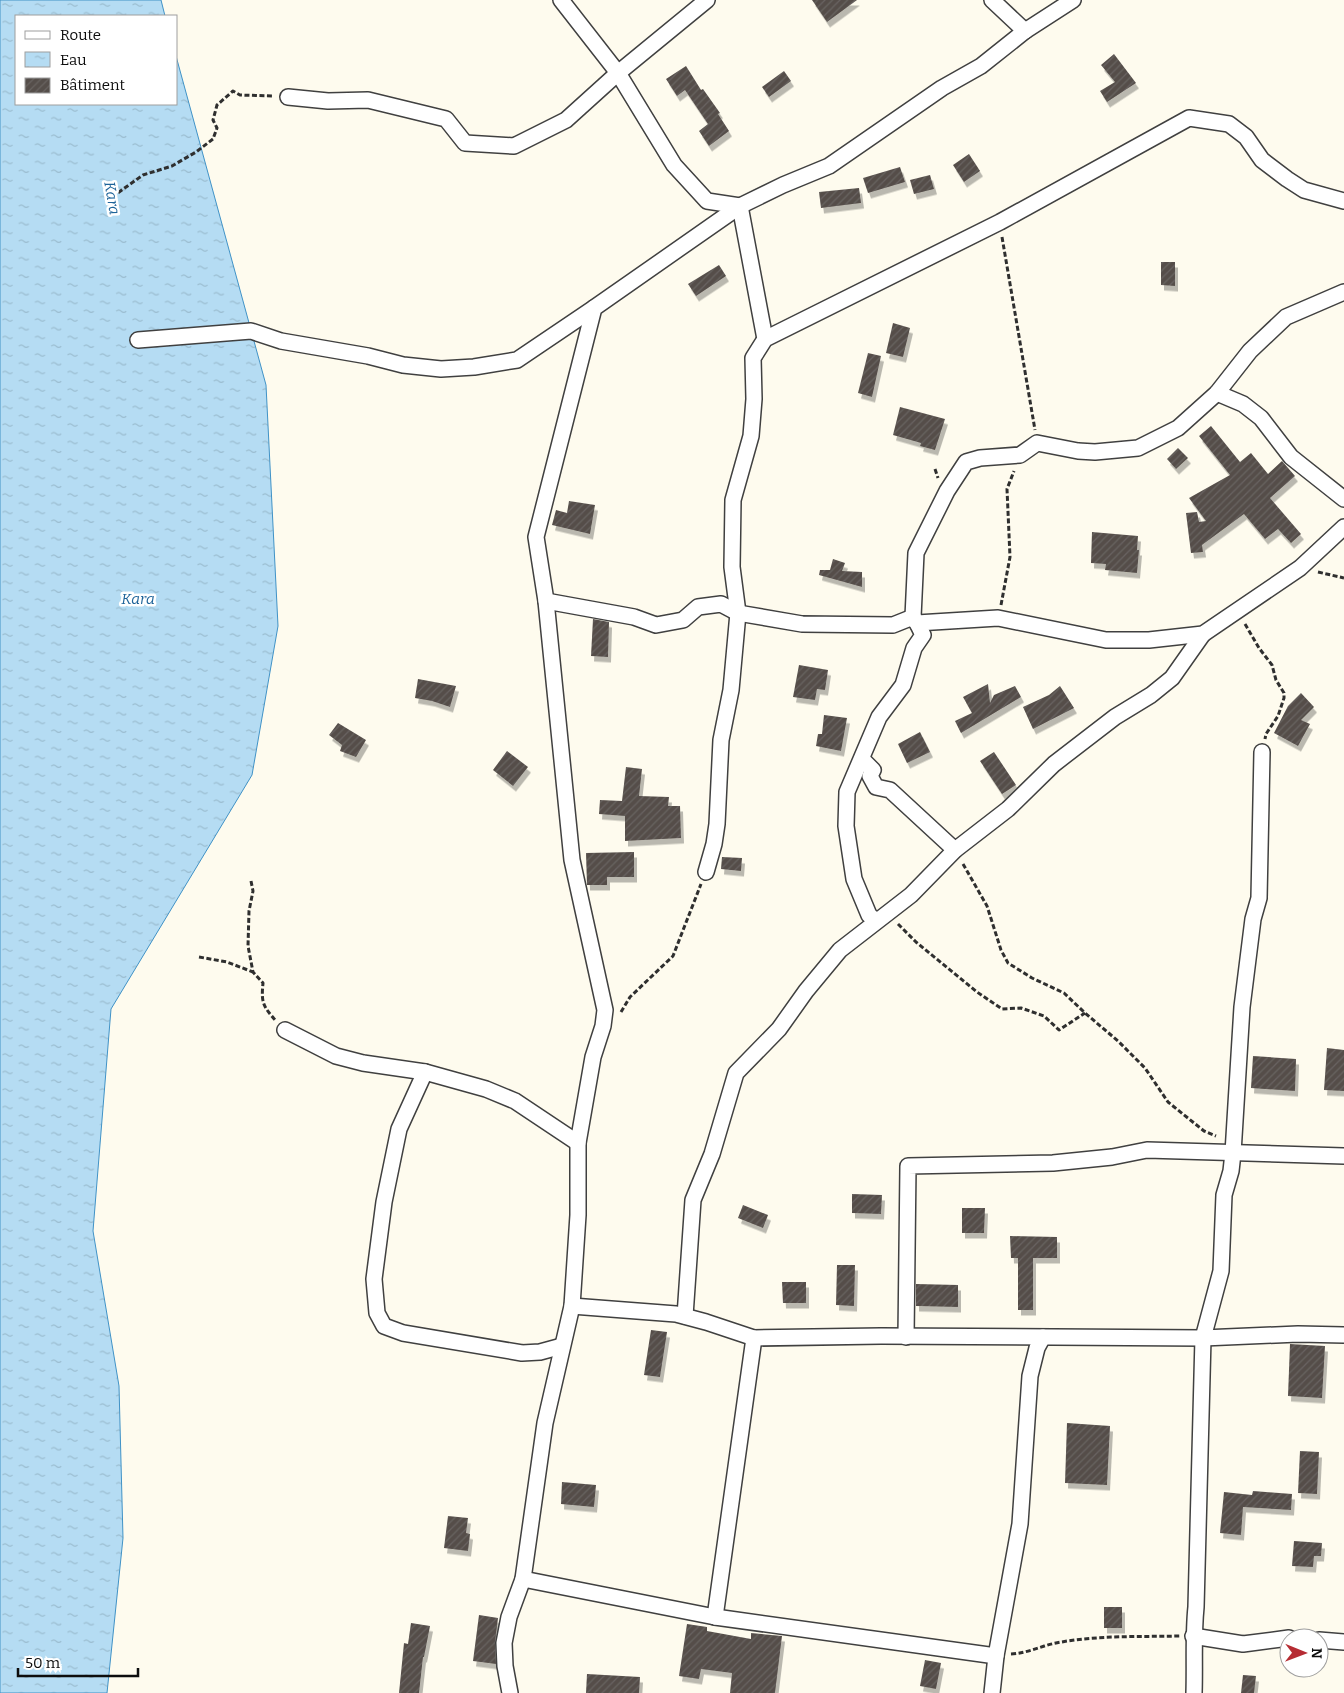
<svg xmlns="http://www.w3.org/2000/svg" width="1344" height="1693" viewBox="0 0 1344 1693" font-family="Bitter,serif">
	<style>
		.water { fill: url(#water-ripples); stroke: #4092c6 }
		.building { fill: url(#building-hatch); filter: url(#shadow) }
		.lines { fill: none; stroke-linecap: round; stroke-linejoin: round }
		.minor-casing { stroke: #404040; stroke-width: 18 }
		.path { stroke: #2f2f2f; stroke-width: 3; stroke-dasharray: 5 2.5; stroke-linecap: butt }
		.minor { stroke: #fff; stroke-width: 15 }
		.labels { text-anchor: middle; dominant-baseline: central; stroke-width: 5; stroke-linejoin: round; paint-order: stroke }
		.water-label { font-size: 15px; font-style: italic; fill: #1d6399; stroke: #fff }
	</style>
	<defs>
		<pattern id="water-ripples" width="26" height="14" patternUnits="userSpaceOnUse" patternTransform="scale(1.25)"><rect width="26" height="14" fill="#b5dcf3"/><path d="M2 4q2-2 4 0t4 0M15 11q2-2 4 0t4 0" fill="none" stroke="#9abccf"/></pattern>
		<pattern id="building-hatch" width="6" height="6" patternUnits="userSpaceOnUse" patternTransform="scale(1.25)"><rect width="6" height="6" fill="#554e4a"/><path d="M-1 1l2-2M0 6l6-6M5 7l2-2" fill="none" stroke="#686360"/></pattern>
		<filter id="shadow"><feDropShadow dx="3" dy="5.5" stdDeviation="0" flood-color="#0004"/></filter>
	</defs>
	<rect width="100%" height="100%" fill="#fefbee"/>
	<polygon class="water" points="0,0 161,0 165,16 16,16 16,104 176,104 176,56 266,385 278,626 252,775 111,1009 93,1231 119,1386 123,1538 107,1693 0,1693"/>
	<g class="building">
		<polygon points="812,0 857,0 827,22"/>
		<polygon points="1114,54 1136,83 1107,102 1100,91 1115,82 1101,65"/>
		<polygon points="686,66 701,90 703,89 720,113 718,114 729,131 709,146 699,131 708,124 685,90 677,96 666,79"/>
		<polygon points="784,71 791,81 769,97 762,87"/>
		<polygon points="969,154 980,171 964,182 953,165"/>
		<polygon points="900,167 905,182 868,193 863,178"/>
		<polygon points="930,175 934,189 914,194 910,180"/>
		<polygon points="859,188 861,203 821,208 819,192"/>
		<polygon points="1161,262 1175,262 1175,286 1161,285"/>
		<polygon points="719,265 726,276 696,296 688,284"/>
		<polygon points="893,323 910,328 903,357 886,353"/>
		<polygon points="868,353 881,356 872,397 858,393"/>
		<polygon points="900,407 945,419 935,450 920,446 921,443 893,435"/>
		<polygon points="1211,426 1240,462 1251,453 1268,474 1282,461 1295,476 1270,498 1301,534 1291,543 1278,529 1265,539 1244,514 1202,545 1203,552 1191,553 1186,513 1197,512 1199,522 1206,521 1189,498 1230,475 1199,436"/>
		<polygon points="1178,448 1188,458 1176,469 1167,459"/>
		<polygon points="569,501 595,505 590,534 552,525 556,510 567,513"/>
		<polygon points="1092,532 1138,536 1137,550 1139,550 1137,573 1105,570 1106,564 1091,563"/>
		<polygon points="833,559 845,563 842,571 862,572 862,587 819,575 820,570 830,570"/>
		<polygon points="593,619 609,622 608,657 591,656"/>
		<polygon points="799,665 828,670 825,690 817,689 815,700 793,697"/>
		<polygon points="418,679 456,686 450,707 432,701 415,698"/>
		<polygon points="988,684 990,703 994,695 1015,686 1021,697 961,733 955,721 972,713 963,697"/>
		<polygon points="1060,686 1074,708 1033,729 1023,707 1049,695"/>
		<polygon points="1301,693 1314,707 1301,720 1310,724 1298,746 1274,733 1288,706"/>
		<polygon points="824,715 847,718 841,751 816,746 818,734 822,734"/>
		<polygon points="338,723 366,740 356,757 340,751 342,745 329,735"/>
		<polygon points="920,732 930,752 907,763 898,744"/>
		<polygon points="507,751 528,767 513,786 493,770"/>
		<polygon points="994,752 1016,785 1002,794 980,761"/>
		<polygon points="626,767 642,769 639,796 669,797 668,806 680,806 681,838 625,841 625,816 599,814 600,800 622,801"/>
		<polygon points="634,852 634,877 607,877 607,885 587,885 586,853"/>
		<polygon points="722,857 742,858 741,871 721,869"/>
		<polygon points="1327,1048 1344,1050 1344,1091 1324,1090"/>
		<polygon points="1253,1056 1296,1059 1295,1091 1251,1088"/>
		<polygon points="852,1194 882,1195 881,1214 852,1213"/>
		<polygon points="743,1205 768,1215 763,1228 738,1218"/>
		<polygon points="962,1208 985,1208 984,1233 962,1233"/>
		<polygon points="1010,1236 1057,1237 1057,1258 1033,1258 1033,1310 1018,1310 1018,1258 1011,1258"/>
		<polygon points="837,1265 855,1265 854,1306 836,1305"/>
		<polygon points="782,1282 806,1282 806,1303 783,1303"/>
		<polygon points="916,1284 958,1285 958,1307 916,1306"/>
		<polygon points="651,1330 667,1332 660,1377 644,1375"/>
		<polygon points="1290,1344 1325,1346 1322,1398 1288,1396"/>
		<polygon points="1067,1423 1110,1426 1107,1485 1065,1483"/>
		<polygon points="1300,1451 1319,1452 1317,1494 1298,1493"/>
		<polygon points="562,1482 596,1485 594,1507 561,1504"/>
		<polygon points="1253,1491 1292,1494 1291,1510 1243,1507 1241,1535 1220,1533 1224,1492 1252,1495"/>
		<polygon points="448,1516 468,1518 466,1533 470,1534 468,1551 444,1548"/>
		<polygon points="1294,1541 1322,1543 1321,1556 1314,1556 1313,1567 1292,1566"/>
		<rect x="1104" y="1607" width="18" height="21"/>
		<polygon points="479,1615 498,1618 495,1643 496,1664 473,1661"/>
		<polygon points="411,1623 430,1626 424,1657 423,1657 419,1693 399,1693 404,1643 408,1644"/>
		<polygon points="687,1624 707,1627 707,1631 751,1639 751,1633 782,1636 775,1693 730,1693 732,1673 701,1669 699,1679 679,1676"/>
		<polygon points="925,1660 941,1663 936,1689 920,1686"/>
		<polygon points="587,1674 640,1677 639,1693 586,1693"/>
		<polygon points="1243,1675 1256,1676 1254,1693 1241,1693"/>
	</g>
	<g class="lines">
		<defs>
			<g id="minor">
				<polyline points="561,0 618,73 674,165 707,201 740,206"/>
				<polyline points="992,0 1025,31"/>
				<polyline points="288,97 328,101 368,100 446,119 465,143 514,146 566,120 618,73 707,0"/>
				<polyline points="740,206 765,339"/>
				<polyline points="138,340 251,331 281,341 368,356 403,365 441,369 474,367 517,360 594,308"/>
				<polyline points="1217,393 1243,404 1261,418 1291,457 1344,499"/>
				<polyline points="546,601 634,617 656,625 683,620 698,607 721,604 738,613 802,624 893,625 913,617 917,623 998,618 1106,640 1149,640 1203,634 1300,568 1344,527"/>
				<polyline points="913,617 916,553 947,491 966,462 980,458 1020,455 1037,443 1078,451 1095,452 1138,448 1178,428 1217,393 1250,351 1286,317 1344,292"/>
				<polyline points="862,759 873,770 870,776 876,787 890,790 955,850"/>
				<polyline points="706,872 714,844 717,824 721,740 731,690 738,613 732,567 733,500 751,436 754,399 753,358 765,339 1000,222 1189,118 1229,124 1246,137 1262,160 1287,179 1304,190 1344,201"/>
				<polyline points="876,921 869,915 854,879 846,826 847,792 879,717 903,685 914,648 923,635 917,623"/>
				<polyline points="285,1030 336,1056 363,1063 425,1072 486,1089 515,1101 578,1143"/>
				<polyline points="425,1072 399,1129 384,1202 374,1279 377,1313 384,1326 403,1333 522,1353 540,1352 562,1346"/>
				<polyline points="572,1306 676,1314 706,1322 754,1338 881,1336 1203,1338 1298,1334 1344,1335"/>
				<polyline points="685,1316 693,1200 712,1154 736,1073 779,1029 806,991 840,950 911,895 955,850 1008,809 1054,764 1115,717 1151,695 1172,678 1203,634"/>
				<polyline points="906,1337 908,1166 1053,1163 1112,1157 1147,1150 1344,1156"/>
				<polyline points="523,1579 715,1617 996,1656"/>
				<polyline points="715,1617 754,1338"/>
				<polyline points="1193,1636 1243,1644 1289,1638"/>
				<polyline points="1319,1640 1344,1642"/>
				<polyline points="510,1693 505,1666 504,1643 509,1617 523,1579 545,1423 572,1306 578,1215 578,1143 593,1057 603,1026 605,1010 572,860 546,601 536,537 594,308 740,206 783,185 829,166 942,88 981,66 1025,31 1073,0"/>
				<polyline points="992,1693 996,1656 1020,1524 1030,1376 1037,1348 1043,1337"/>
				<path d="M1194 1693C1195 1664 1193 1636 1196 1607L1203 1338 1221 1271 1224 1195 1231 1171 1233 1153 1242 1007 1253 919 1259 898 1262 752"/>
			</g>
		</defs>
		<use href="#minor" class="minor-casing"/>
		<g class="path">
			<polyline points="112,197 143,175 172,166 196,152 213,139 217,128 213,120 217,105 233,91 240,95 274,96"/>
			<polyline points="1002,237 1035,430"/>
			<polyline points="935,469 938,478"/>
			<polyline points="1318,572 1344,578"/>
			<polyline points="1001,605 1010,557 1007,489 1014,471"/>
			<polyline points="1245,624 1259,648 1272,665 1276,680 1284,693 1284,698 1278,716 1266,734 1265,739"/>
			<polyline points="963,864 987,906 1001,950 1008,963 1032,978 1064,993 1085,1013 1118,1041 1145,1068 1168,1102 1204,1131 1216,1136"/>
			<path d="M251 881 253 891 249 911 248 946 253 972 263 983C261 1003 263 1006 276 1021"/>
			<polyline points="898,924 916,942 977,992 1002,1009 1021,1008 1044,1016 1059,1030 1085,1013"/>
			<polyline points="199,957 227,962 253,972"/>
			<polyline points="621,1012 630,997 673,956 701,884"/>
			<path d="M1011 1654C1028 1653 1041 1646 1056 1643 1097 1635 1139 1637 1180 1636"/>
		</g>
		<use href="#minor" class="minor"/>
	</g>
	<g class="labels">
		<g class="water-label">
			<text transform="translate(112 198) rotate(80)">Kara</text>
			<text x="138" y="599">Kara</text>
		</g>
	</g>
	<rect x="15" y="15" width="162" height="90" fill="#ffffff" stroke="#9e9e9e"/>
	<rect x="25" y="31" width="25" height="8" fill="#ffffff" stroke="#9e9e9e"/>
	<text x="60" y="40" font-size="15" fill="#0d0d0d">Route</text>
	<rect x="25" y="52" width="25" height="15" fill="url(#water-ripples)" stroke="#9e9e9e"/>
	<text x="60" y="65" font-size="15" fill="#0d0d0d">Eau</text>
	<rect x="25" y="78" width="25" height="15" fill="url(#building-hatch)" stroke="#9e9e9e"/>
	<text x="60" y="90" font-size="15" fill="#0d0d0d">Bâtiment</text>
	<g transform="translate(1304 1653) rotate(91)"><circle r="24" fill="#ffffff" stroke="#9e9e9e"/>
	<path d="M0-4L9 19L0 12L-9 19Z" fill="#b62c33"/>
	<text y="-8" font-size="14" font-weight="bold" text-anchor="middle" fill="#0d0d0d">N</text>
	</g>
	<path d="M18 1668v8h120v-8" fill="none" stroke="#0d0d0d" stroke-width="2.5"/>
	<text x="25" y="1668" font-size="15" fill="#0d0d0d" stroke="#ffffff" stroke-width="4" paint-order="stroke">50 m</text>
</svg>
